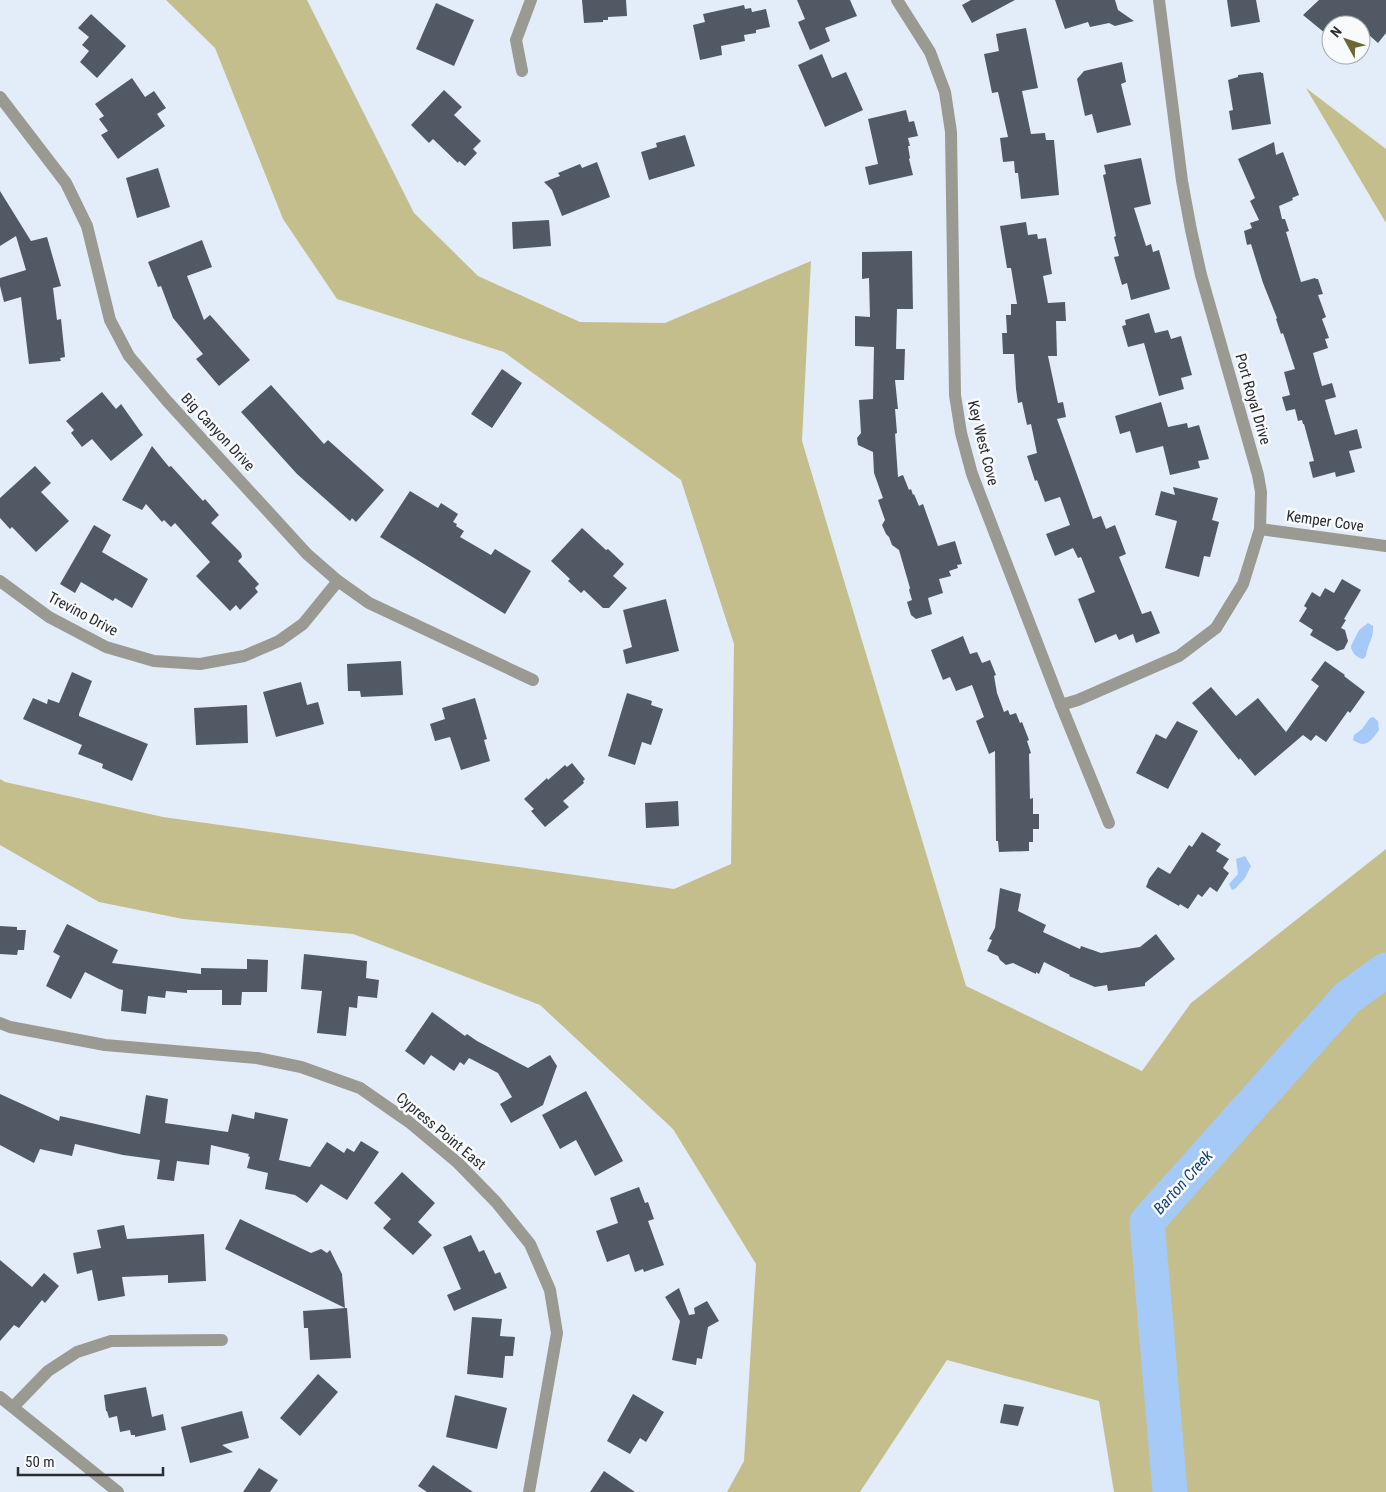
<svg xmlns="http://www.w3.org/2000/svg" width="1386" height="1492" viewBox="0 0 1386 1492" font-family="'Roboto Condensed',sans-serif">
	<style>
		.green { fill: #c4be8c }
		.water { fill: #a5caf7 }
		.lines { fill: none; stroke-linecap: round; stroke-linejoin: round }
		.river { stroke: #a5caf7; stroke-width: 35 }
		.building { fill: #515a64 }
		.street { stroke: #9a9a93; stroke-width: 12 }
		.labels { text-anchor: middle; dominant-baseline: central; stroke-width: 5; stroke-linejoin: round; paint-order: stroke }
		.street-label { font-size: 15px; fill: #292c31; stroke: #f8fafc }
		.water-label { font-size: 16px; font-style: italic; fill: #154376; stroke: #f8fafc }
	</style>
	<rect width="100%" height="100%" fill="#e3edfa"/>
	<g class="green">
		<polygon points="166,0 307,0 414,213 478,276 580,322 665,323 811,261 802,441 966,986 1142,1071 1191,1003 1386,849 1386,1492 1114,1492 1099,1401 947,1360 860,1492 727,1492 744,1461 756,1264 673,1129 540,1005 353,934 183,919 99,902 0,845 0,779 5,782 163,817 674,889 731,864 734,644 681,480 504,352 337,299 283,219 215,48"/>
		<polygon points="1306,88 1386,149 1386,223"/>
	</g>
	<g class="water">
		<path d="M1368 623 1373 626C1374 639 1368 642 1366 656L1363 659C1357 658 1351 652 1351 646L1359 630Z"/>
		<path d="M1373 717 1378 721 1379 730C1371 741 1366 749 1353 740L1354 735 1362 729 1370 718Z"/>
		<polygon points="1245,856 1251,866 1245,878 1235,889 1232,890 1229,884 1238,874 1236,859"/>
	</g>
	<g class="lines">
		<polyline class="river" points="1170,1492 1147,1222 1347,998 1386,970"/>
	</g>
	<g class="building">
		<polygon points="582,0 626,0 627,16 608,17 608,20 603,20 603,22 584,23"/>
		<polygon points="797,0 850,0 857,16 825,28 830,41 810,50 798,22 805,19"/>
		<polygon points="971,0 1015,0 972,23 962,5"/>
		<polygon points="1055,0 1115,0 1118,10 1134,21 1115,26 1109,23 1090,27 1088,22 1065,29"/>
		<polygon points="1227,0 1256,0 1260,22 1231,27"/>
		<polygon points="1319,0 1386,0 1386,33 1378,43 1361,28 1361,25 1331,25 1331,38 1303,15"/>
		<polygon points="436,3 474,20 454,66 416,49"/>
		<polygon points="744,5 745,9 751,8 752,12 766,9 770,27 756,30 756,33 744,35 745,41 721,46 722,55 700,60 693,25 705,22 703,14"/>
		<polygon points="91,14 126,46 97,78 80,62 89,51 82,45 89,37 78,28"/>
		<polygon points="1026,28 1038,88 1022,91 1031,134 1045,133 1046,140 1054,140 1059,195 1021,199 1018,173 1015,173 1014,161 1003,162 1000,138 1008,137 998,92 992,93 984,54 999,51 996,34"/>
		<polygon points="822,54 832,78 846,72 863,110 825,127 798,65"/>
		<polygon points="1122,62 1126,82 1121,84 1131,125 1097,133 1092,114 1085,116 1077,79 1084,71"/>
		<polygon points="1261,72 1261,73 1263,73 1271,124 1232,130 1229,111 1233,110 1228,80 1238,77 1238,75"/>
		<polygon points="132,78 145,97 154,91 166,108 157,114 165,126 118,159 101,135 108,131 99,119 104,116 95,104"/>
		<polygon points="444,90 462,107 454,115 481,141 473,149 477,153 465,166 459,161 458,163 433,139 429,143 411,125"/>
		<polygon points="906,110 909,122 914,121 918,136 908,138 910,146 908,146 910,158 909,159 913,175 869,185 865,167 878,164 868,119"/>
		<polygon points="685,135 695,166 649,180 641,152 657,147 656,143"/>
		<polygon points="1274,142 1276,155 1283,152 1299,195 1292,198 1293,200 1279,206 1282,219 1285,219 1289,231 1286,232 1301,282 1315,278 1316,279 1318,279 1323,294 1318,295 1326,317 1322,319 1329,338 1325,339 1328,348 1313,353 1322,386 1332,383 1336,397 1325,400 1335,435 1357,429 1362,448 1349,451 1355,472 1336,477 1335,472 1313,478 1309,462 1314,461 1304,424 1303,424 1302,420 1298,421 1295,409 1286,411 1282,397 1290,395 1284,372 1295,369 1283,333 1281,334 1276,319 1277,318 1263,283 1251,244 1247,245 1244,231 1252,228 1250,223 1259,220 1250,201 1255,198 1238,159"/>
		<polygon points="1141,158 1151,204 1134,208 1146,246 1151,244 1153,252 1159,250 1170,289 1131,300 1127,283 1122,285 1114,257 1119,256 1114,237 1116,236 1103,175 1106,174 1104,165"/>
		<polygon points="597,162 610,197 562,216 552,190 544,182 560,176 558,173 580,164 582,168"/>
		<polygon points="158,168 170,207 137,218 126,178"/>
		<polygon points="0,191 31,241 47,237 61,286 53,288 57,320 61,319 65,357 60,358 61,361 29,364 21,297 4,302 0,286 0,278 26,270 16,236 0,246"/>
		<polygon points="549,220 551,246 513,249 512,222"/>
		<polygon points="1026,222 1028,235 1037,234 1038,239 1046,238 1052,274 1043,276 1048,303 1065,302 1066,321 1056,321 1057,356 1048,356 1058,403 1063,402 1066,417 1057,419 1093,519 1101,516 1106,529 1115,525 1126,554 1119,557 1142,614 1151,611 1160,633 1136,643 1133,634 1119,640 1116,634 1095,643 1078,599 1095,592 1081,557 1078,558 1073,548 1055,556 1046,534 1070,525 1060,497 1045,502 1037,480 1035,481 1027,456 1037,453 1031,424 1027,425 1022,402 1018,403 1016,389 1014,354 1003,354 1002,333 1007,333 1006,315 1011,315 1011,304 1017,304 1011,268 1007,268 1000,226"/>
		<polygon points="202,240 212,267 187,276 204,320 210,315 250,360 219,386 196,359 203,354 173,318 161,286 158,287 148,262"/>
		<polygon points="912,251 913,309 897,309 896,349 905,349 904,380 895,380 898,409 895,409 897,433 895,434 898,477 903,475 909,490 911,489 913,495 914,494 919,506 923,504 938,546 955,541 962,564 957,565 958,568 949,571 951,576 939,579 943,593 928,598 932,614 916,619 911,615 907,602 912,600 909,590 910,588 899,550 892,545 889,537 886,534 882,525 885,520 878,500 883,498 874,473 873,452 858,445 857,438 861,433 859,400 873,399 874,347 855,346 855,316 870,317 869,278 862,279 862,252"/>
		<polygon points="1149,313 1155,333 1168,330 1171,339 1181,336 1192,375 1181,378 1184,389 1159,396 1144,343 1128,347 1122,326 1126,325 1125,320"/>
		<polygon points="502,369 522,383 492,428 471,414"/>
		<polygon points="271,385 324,444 328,440 384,490 356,522 352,518 350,521 297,474 241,412"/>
		<polygon points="102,392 116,409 121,404 143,435 111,461 92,439 82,447 71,433 74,430 66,421"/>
		<polygon points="1161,402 1168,427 1187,423 1188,428 1199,425 1209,459 1198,461 1200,468 1170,475 1163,446 1136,453 1130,431 1120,434 1115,416"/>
		<polygon points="152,446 169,467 171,466 203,501 205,499 219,515 211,523 241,553 242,557 238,561 259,584 255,588 258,592 240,610 236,605 230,611 196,576 210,562 175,523 171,527 164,520 162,522 146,504 142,510 122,500"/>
		<polygon points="35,466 51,483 41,492 69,521 36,552 12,527 10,529 0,518 0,498"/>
		<polygon points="1173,487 1218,498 1212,520 1219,522 1210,557 1204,556 1199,577 1165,568 1177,521 1155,515 1161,491 1175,495"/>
		<polygon points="410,491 438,508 441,503 458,514 453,522 457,524 456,526 464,531 460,537 491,555 495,549 531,571 505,614 380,537"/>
		<polygon points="94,525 111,535 102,552 148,579 132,608 115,598 113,601 81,582 75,593 60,584"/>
		<polygon points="582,528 606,550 608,549 624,564 613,576 627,588 609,608 603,608 584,590 581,593 568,581 570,579 551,561"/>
		<polygon points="1342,579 1361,590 1344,619 1346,620 1341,628 1345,630 1348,641 1344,649 1337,651 1310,635 1313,630 1299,621 1307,608 1304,606 1312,592 1320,597 1325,588 1334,593"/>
		<polygon points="666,599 679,651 626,664 623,650 632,647 623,610"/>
		<polygon points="963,636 970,654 977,652 982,663 990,660 996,675 994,676 997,693 1004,712 1008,710 1010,715 1016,713 1020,723 1022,722 1029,740 1027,741 1031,753 1029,754 1030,799 1033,798 1033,814 1039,814 1039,829 1033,829 1033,842 1029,842 1029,851 999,852 998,841 996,841 995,751 989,754 976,721 984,717 972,685 956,691 950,677 943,680 931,650"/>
		<polygon points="401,661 403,695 361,697 360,691 348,691 347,664"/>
		<polygon points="1325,661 1345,675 1344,676 1365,692 1350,713 1348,711 1326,742 1316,735 1311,741 1303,735 1255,776 1240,758 1239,760 1192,703 1211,687 1236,716 1258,698 1286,732 1319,686 1311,680"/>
		<polygon points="72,672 92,681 79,714 79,716 148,744 132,781 102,768 103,764 78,754 82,745 23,719 33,698 47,704 48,699 59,703"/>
		<polygon points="301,682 307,705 318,702 324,724 276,737 263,692"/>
		<polygon points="627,693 652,701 651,705 663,709 651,745 642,742 635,765 608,756"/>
		<polygon points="475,698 487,739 484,740 490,761 461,770 450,737 435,741 430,724 445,719 442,708"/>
		<polygon points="247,705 248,743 196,745 194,708"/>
		<polygon points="1177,721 1198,731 1168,789 1136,773 1156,734 1166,739"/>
		<polygon points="572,763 585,779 583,781 584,783 563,801 569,807 545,827 531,811 534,809 524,799 547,778 548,780 565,765 567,767"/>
		<polygon points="678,801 679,826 646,828 645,803"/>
		<polygon points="1202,832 1221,844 1216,851 1229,859 1223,868 1229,873 1217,892 1210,887 1202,897 1198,894 1188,909 1180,904 1179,906 1146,887 1149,879 1158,867 1170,874 1189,845 1192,847"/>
		<polygon points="1000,888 1021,894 1018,911 1046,925 1043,932 1080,949 1081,946 1101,953 1140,947 1156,934 1175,959 1145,983 1145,986 1108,991 1107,985 1095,987 1069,976 1070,975 1044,962 1039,974 1036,972 1036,974 1013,963 1006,965 1000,960 998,956 987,951 992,940 989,939 995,928"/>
		<polygon points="67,924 118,950 112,963 201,974 201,968 247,969 247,959 268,960 267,992 242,992 241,1005 222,1005 222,990 187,990 187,993 166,991 165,998 148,996 146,1014 121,1011 123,990 119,989 85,972 71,999 46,986 60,956 53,952"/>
		<polygon points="0,926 17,927 17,930 26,930 24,950 18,950 17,955 0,954"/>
		<polygon points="304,954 367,961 366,978 379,980 377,998 358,996 357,1008 349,1007 346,1036 317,1033 322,991 301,989"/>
		<polygon points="432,1012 465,1036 467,1034 477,1041 528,1068 550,1055 557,1066 543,1105 511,1123 500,1104 512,1097 498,1073 469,1058 464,1065 460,1062 454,1071 431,1055 424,1065 405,1051"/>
		<polygon points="586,1091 623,1161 595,1176 576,1140 560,1149 542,1115"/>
		<polygon points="0,1094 59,1121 60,1116 140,1134 146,1095 168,1099 165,1123 228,1132 232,1114 254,1119 255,1112 288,1119 279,1160 310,1167 327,1142 344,1153 347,1148 354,1152 361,1141 379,1152 347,1200 321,1184 307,1203 295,1195 265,1189 268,1173 247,1168 250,1157 248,1156 249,1154 211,1145 209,1165 177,1161 174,1181 157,1179 160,1160 123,1155 75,1144 72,1156 40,1149 34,1163 0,1145"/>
		<polygon points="402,1172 435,1203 418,1222 432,1235 413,1255 383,1228 391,1219 374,1203"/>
		<polygon points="639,1187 645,1203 648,1202 654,1219 648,1221 664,1265 644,1272 643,1269 635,1272 629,1254 607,1262 596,1231 618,1223 610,1198"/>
		<polygon points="240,1219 311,1253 321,1249 327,1253 330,1250 342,1274 345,1308 347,1308 351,1358 310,1360 308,1328 304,1328 303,1311 345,1308 225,1249"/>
		<polygon points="124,1225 127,1239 204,1234 206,1281 168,1283 168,1275 122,1277 125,1296 98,1301 92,1270 77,1274 73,1253 101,1248 97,1230"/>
		<polygon points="471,1235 479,1252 484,1250 495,1274 500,1272 507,1288 454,1311 447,1295 461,1289 443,1247"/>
		<polygon points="0,1260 32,1287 44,1273 59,1286 45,1303 42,1300 19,1328 14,1325 0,1341"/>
		<polygon points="679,1288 689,1315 695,1314 694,1308 707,1301 719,1321 708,1327 702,1359 697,1358 696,1365 672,1360 680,1321 665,1297"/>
		<polygon points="472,1317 502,1319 500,1336 515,1337 513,1356 505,1356 503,1378 467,1374"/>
		<polygon points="318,1374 338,1392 300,1436 280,1418"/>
		<polygon points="146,1387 152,1417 163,1414 166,1430 135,1437 135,1435 131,1435 130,1430 120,1432 117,1416 109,1418 107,1411 106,1411 104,1395"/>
		<polygon points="633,1394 664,1412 646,1442 640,1438 630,1454 607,1441"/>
		<polygon points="455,1395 507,1408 497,1449 446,1437"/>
		<polygon points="1004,1404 1024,1407 1018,1426 1000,1423"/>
		<polygon points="242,1411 249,1438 222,1445 233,1452 190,1463 181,1427"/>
		<polygon points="433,1465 473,1492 427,1492 418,1486"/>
		<polygon points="259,1468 278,1480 270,1492 243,1492"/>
		<polygon points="604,1471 635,1492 590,1492"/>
	</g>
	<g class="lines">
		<g class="street">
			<polyline points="897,0 930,52 945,92 951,132 955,395 961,433 972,474 1061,705 1109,823"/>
			<polyline points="522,71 516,40 531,0"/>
			<polyline points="0,97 66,183 87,226 110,320 129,356 167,401 307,554 338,581 369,603 533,680"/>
			<polyline points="1260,529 1386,546"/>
			<polyline points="0,581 49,617 106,647 154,661 200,664 244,656 279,641 303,624 338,581"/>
			<polyline points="1061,705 1078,700 1179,656 1216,628 1243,584 1260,529 1261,492 1258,475 1201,275 1191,230 1182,181 1159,0"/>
			<polyline points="0,1023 10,1027 105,1045 257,1058 301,1067 360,1088 409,1122 458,1163 496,1202 530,1244 550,1290 557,1333 529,1492"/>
			<polyline points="0,1397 118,1492"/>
			<polyline points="13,1407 48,1371 77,1352 111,1341 222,1340"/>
		</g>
	</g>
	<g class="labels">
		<g class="street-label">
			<text transform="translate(1253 399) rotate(74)">Port Royal Drive</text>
			<text transform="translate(218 432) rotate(47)">Big Canyon Drive</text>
			<text transform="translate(983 443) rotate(76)">Key West Cove</text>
			<text transform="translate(1325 521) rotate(8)">Kemper Cove</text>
			<text transform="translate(83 614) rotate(28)">Trevino Drive</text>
			<text transform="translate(441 1131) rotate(40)">Cypress Point East</text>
		</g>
		<g class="water-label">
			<text transform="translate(1183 1182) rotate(-48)">Barton Creek</text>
		</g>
	</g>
	<g transform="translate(1346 40) rotate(310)"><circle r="24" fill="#f8fafc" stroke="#a5a8ab"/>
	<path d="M0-4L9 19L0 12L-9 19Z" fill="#6d6734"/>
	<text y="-8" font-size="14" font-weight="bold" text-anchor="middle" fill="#292c31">N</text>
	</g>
	<path d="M18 1467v8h145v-8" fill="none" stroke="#292c31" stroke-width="2.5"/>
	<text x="25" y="1467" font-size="15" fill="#292c31" stroke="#f8fafc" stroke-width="4" paint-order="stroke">50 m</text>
</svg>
